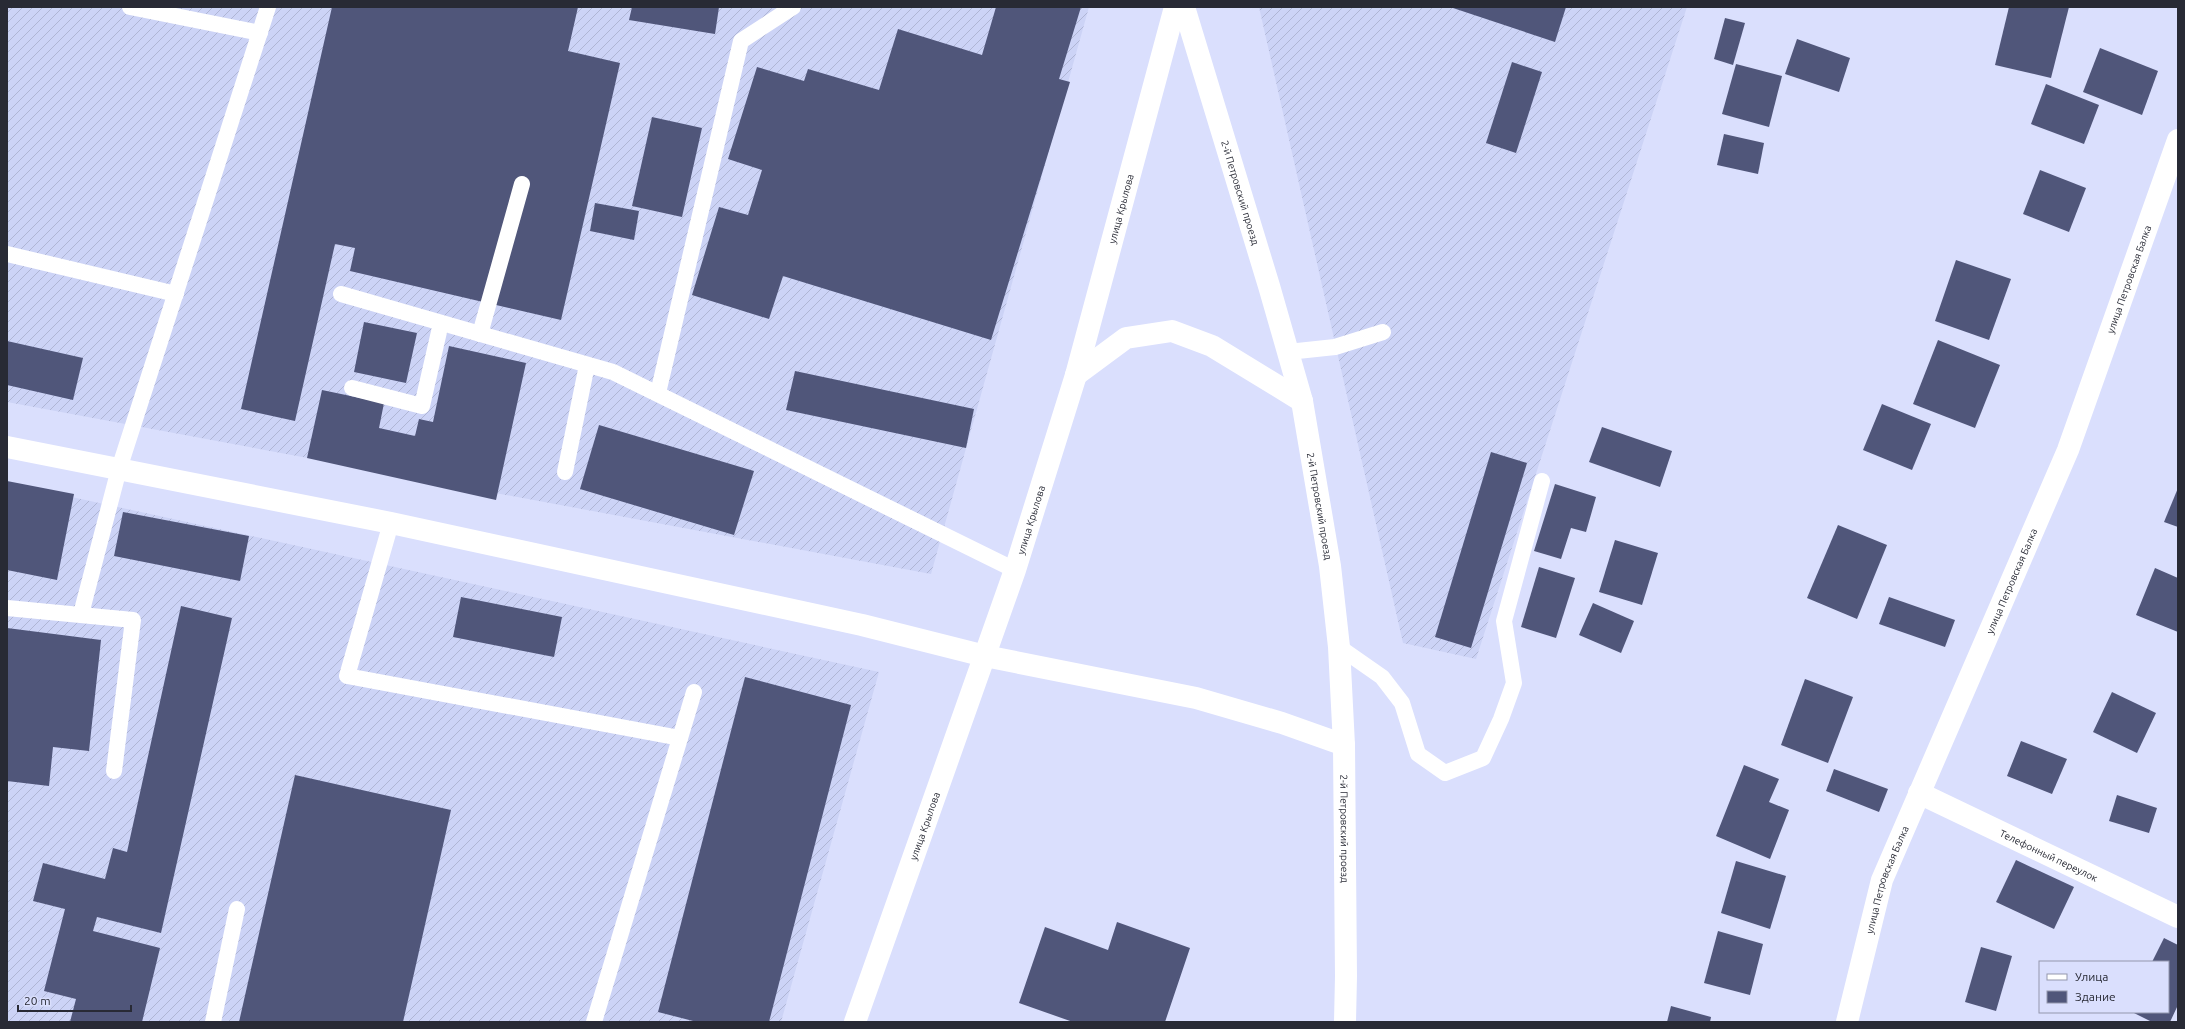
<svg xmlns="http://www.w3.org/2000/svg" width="2185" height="1029" viewBox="0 0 2185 1029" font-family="Ubuntu,sans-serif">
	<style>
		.industrial { fill: url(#industrial-furrows) }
		.building { fill: #50567a }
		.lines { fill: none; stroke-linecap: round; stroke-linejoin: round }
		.lane { stroke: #fff; stroke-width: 16 }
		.street { stroke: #fff; stroke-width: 22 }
		.secondary { stroke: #fff; stroke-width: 22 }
		.labels { text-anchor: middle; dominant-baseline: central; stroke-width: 4; stroke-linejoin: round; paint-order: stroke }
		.street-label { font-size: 10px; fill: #282a35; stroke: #dadffd }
	</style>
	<defs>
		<pattern id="industrial-furrows" width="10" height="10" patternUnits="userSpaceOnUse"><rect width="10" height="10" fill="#ccd3f6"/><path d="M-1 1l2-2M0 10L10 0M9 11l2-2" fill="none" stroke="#afb5d4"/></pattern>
	</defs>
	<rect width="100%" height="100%" fill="#dadffd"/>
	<g class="industrial">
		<polygon points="7,7 1089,7 931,574 7,402"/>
		<polygon points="1259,7 1687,7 1476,659 1403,643"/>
		<polygon points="7,483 879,672 781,1022 7,1022"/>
	</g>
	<g class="building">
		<polygon points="332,7 578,7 568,51 620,63 561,320 350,271 355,248 335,244 295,421 241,409"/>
		<polygon points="632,7 719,7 715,34 629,20"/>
		<polygon points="996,7 1081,7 1059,79 1070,82 991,340 783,276 769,319 692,295 719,207 748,215 762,170 728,159 757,67 804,81 808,69 879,90 898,29 982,55"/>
		<polygon points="1450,7 1566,7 1555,42"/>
		<polygon points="2009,7 2069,7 2051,78 1995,65"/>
		<polygon points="1725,18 1745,23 1733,65 1714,59"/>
		<polygon points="1797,39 1850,58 1839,92 1785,74"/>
		<polygon points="2100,48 2158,71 2142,115 2083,92"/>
		<polygon points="1512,62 1542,72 1516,153 1486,143"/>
		<polygon points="1736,64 1782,76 1769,127 1722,114"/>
		<polygon points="2046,84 2099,105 2084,144 2031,124"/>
		<polygon points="652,117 702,128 682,217 632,206"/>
		<polygon points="1724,134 1764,143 1758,174 1717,165"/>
		<polygon points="2040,170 2086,188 2069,232 2023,214"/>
		<polygon points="595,203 639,211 634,240 590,231"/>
		<polygon points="1956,260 2011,279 1989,340 1935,321"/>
		<polygon points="364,322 417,333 406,383 354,372"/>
		<polygon points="1938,340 2000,365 1975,428 1913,404"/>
		<polygon points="7,341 83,358 73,400 7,385"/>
		<polygon points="449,346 526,363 496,500 307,458 322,390 384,403 379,428 415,436 419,419 433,422"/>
		<polygon points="795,371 974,409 966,448 786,410"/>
		<polygon points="1882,404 1931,424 1912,470 1863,450"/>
		<polygon points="599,425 754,471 734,535 580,489"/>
		<polygon points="1602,427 1672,451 1660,487 1589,462"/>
		<polygon points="1491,452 1527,463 1471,648 1435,637"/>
		<polygon points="7,481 74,494 57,580 7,570"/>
		<polygon points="1555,484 1596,497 1586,532 1571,528 1561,559 1534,551"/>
		<polygon points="2178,488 2178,527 2164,522"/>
		<polygon points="123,512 249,536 240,581 114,556"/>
		<polygon points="1838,525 1887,545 1857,619 1807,598"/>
		<polygon points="1615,540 1658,553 1642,605 1599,592"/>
		<polygon points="1539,567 1575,578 1556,638 1521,627"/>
		<polygon points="2155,568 2178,578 2178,632 2136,615"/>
		<polygon points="461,597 562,617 554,657 453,637"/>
		<polygon points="1889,597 1955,620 1945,647 1879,624"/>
		<polygon points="1593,603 1634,621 1621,653 1579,635"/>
		<polygon points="181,606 232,618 161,933 97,917 93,931 160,948 142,1022 70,1022 76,999 44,991 65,909 33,901 43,863 105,879 113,848 127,852"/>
		<polygon points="7,628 101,640 89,751 53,747 49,786 7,781"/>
		<polygon points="745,677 851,705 769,1022 697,1022 658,1012"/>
		<polygon points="1805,679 1853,697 1828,763 1781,745"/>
		<polygon points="2112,692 2156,713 2137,753 2093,732"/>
		<polygon points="2021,741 2067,759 2052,794 2007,776"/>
		<polygon points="1744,765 1779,779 1769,802 1789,810 1770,859 1716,836"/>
		<polygon points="1834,769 1888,789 1879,812 1826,791"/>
		<polygon points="295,775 451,810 403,1022 239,1022"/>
		<polygon points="2117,795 2157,808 2149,833 2109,821"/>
		<polygon points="2016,860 2074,887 2054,929 1996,902"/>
		<polygon points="1736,861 1786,876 1770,929 1721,913"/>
		<polygon points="1117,922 1190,948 1165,1022 1073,1022 1019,1003 1045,927 1108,950"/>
		<polygon points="1718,931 1763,944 1750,995 1704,983"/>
		<polygon points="2164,938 2178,945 2178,1005 2170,1022 2152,1022 2132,1012 2168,1012 2168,962 2152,962"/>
		<polygon points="1981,947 2012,956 1996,1011 1965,1002"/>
		<polygon points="1671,1006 1711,1017 1710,1022 1667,1022"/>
	</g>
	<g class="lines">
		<g class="lane">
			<polyline points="130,7 260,33"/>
			<polyline points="7,254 176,294"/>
			<polyline points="341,294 613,372 1015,570"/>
			<polyline points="480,334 522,184"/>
			<polyline points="1288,352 1335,347 1383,332"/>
			<polyline points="352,388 422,406 441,323"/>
			<polyline points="658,393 741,41 793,7"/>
			<polyline points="565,472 587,365"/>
			<polyline points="391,523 347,676 680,738"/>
			<polyline points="7,608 133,620 114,771"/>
			<polyline points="81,614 119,469 268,7"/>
			<polyline points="1339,647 1382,677 1402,703 1418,754 1445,773 1483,758 1501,719 1514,683 1504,621 1542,481"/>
			<polyline points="213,1022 237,909"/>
			<polyline points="594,1022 694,692"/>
		</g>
		<g class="street">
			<polyline points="1076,375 1126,338 1172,331 1212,346 1302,401"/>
			<polyline points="7,447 391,523 862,625 985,656 1196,698 1282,723 1344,745"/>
			<path id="s1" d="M1919 793 2178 917"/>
			<path id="s2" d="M1847 1022 1882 880 2068 450 2178 140"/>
		</g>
		<g class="secondary">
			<path id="s3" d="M1184 7 1269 286 1302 401 1330 566 1339 647 1344 745 1346 976 1345 1022"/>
			<path id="s4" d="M855 1022 1015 570 1076 375 1175 7"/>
		</g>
	</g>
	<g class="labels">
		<g class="street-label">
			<text stroke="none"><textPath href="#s3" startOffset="194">2-й Петровский проезд</textPath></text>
			<text stroke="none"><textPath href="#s4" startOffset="856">улица Крылова</textPath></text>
			<text stroke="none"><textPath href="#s2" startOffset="796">улица Петровская Балка</textPath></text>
			<text stroke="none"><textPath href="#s3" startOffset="518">2-й Петровский проезд</textPath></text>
			<text stroke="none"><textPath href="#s4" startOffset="532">улица Крылова</textPath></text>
			<text stroke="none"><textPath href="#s2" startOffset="472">улица Петровская Балка</textPath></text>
			<text stroke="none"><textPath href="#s4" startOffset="208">улица Крылова</textPath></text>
			<text stroke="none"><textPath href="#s3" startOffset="842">2-й Петровский проезд</textPath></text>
			<text stroke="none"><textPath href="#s1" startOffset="144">Телефонный переулок</textPath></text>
			<text stroke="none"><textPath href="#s2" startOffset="148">улица Петровская Балка</textPath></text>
		</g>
	</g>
	<rect width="2185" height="1029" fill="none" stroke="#282a35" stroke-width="16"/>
	<rect x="2039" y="961" width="130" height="52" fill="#dadffd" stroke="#9397ad"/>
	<rect x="2047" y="974" width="20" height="6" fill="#ffffff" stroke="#9397ad"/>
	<text x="2075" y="981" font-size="12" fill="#282a35">Улица</text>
	<rect x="2047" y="991" width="20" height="12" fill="#50567a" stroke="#9397ad"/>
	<text x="2075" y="1001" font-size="12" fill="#282a35">Здание</text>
	<path d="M18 1005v6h113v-6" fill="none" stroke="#282a35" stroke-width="2"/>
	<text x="24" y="1005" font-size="12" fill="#282a35" stroke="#dadffd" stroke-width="3" paint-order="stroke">20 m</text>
</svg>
